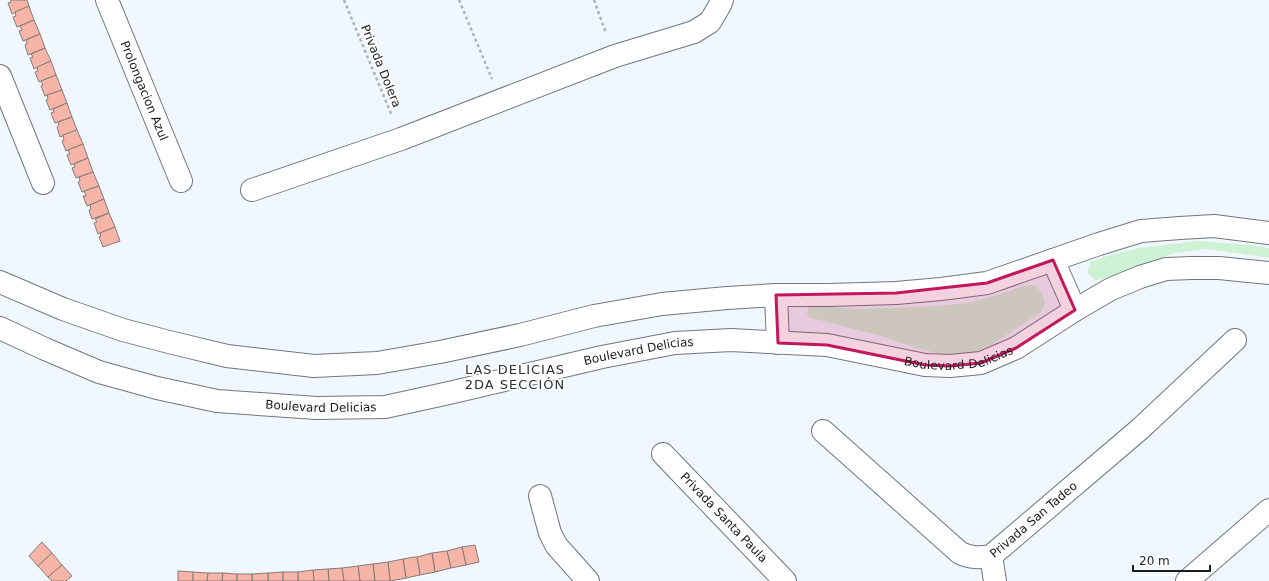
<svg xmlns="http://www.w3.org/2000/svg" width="1269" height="581" viewBox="0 0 1269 581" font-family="'DejaVu Sans',sans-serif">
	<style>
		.green { fill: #cff2d5 }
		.building { fill: #f7b5a7; stroke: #847a78 }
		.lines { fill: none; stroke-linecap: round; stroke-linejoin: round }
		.minor-casing { stroke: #71777d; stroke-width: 24 }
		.major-casing { stroke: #71777d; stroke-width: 24 }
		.path { stroke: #adb2b8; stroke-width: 2.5; stroke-dasharray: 3 3; stroke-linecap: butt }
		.minor { stroke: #fff; stroke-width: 22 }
		.major { stroke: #fff; stroke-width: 22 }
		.marked { fill: #c2185b; fill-opacity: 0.2; stroke: #c2185b; stroke-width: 3; stroke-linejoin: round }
		.labels { text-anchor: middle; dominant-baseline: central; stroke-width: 3.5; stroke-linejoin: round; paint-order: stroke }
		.street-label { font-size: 12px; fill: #1a1c1e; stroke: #fff }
		.neighbourhood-label { font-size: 13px; letter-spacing: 1px; fill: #2c3136; stroke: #fff }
	</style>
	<rect width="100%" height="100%" fill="#f0f7fe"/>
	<g class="green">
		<polygon points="1198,241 1252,245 1269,248 1269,258 1207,249 1175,253 1103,279 1095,280 1087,273 1090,262 1107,256 1139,248"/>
		<polygon points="1035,285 1042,293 1045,304 1041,312 993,344 975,352 949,356 916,348 881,336 808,317 807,312 809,306 858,309 938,306 973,302 1007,292 1022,286"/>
	</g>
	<g class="building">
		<polygon points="11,0 27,0 29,6 12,14 8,3 11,2"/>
		<polygon points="29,6 34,20 17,27 13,17 16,16 15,12"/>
		<polygon points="34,20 40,34 23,41 19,31 22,30 20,26"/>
		<polygon points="40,34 45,48 28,55 25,45 27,44 26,40"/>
		<polygon points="45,48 51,61 34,69 30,58 33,57 31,54"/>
		<polygon points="51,61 56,75 39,82 35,72 38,71 37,67"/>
		<polygon points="56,75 62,90 45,96 41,86 43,85 41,81"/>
		<polygon points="62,90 67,103 50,110 46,100 48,99 47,95"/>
		<polygon points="67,103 72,117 55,123 51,113 54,112 53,109"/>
		<polygon points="72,117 77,130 60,137 57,127 59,125 58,122"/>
		<polygon points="77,130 83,144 66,151 62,141 64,140 63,135"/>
		<polygon points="83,144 88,158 71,165 67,155 70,154 68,150"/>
		<polygon points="88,158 93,172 76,178 72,168 75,167 74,164"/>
		<polygon points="93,172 99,186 82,192 78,182 80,181 79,177"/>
		<polygon points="99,186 104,199 87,206 83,196 86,196 84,191"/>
		<polygon points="104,199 109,213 92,219 89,210 91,209 90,205"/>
		<polygon points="109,213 115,227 98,234 94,223 97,222 95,219"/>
		<polygon points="115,227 120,241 103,247 99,237 101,236 100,233"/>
		<polygon points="42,542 52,553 38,566 29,556"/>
		<polygon points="475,545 479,562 466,565 462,547"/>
		<polygon points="462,547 466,565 451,568 447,551"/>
		<polygon points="447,551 451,568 435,572 432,553"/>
		<polygon points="52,553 62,565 48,577 38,566"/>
		<polygon points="432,553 435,572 420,575 417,557"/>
		<polygon points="414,557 417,557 420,575 406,578 403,559"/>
		<polygon points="403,559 406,578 390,581 388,562"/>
		<polygon points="388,562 390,581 375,581 373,564"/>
		<polygon points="373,564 375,581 360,581 358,566"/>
		<polygon points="62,565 72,576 66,581 52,581 48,577"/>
		<polygon points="358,566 360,581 344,581 342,568"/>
		<polygon points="342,568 344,581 329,581 328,569"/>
		<polygon points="328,569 329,581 314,581 313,570"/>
		<polygon points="313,570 314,581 298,581 298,572"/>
		<polygon points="178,571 193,572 193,581 178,581"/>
		<polygon points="193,572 208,573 207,581 193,581"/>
		<polygon points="283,572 283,581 268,581 268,573"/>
		<rect x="283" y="572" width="15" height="9"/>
		<polygon points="208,573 223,573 222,581 207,581"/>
		<polygon points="223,573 237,574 237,581 222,581"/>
		<polygon points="268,573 268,581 252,581 252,574"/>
		<rect x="237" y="574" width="15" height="7"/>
	</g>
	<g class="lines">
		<defs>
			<g id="minor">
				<path id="s1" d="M107 0 181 181"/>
				<polyline points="0,76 43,183"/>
				<polyline points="252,190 401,139 615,56 694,32 710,22 720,5 722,0"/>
				<polyline points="1053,260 1075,310"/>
				<polyline points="776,295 778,343"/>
				<path id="s2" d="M823 431 960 553C971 558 979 558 991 556L1140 429 1235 340"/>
				<path id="s3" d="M663 454 785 581"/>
				<polyline points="540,496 550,533 556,545 588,581"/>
				<polyline points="991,556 995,581"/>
				<polyline points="1187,581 1269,510"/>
			</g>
			<g id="major">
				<polyline points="0,282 63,309 123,330 169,342 227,356 314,366 377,363 440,352 520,335 594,316 662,304 727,298 776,295 830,295 896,293 941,289 987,283 1099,244 1141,231 1180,228 1214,226 1269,233"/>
				<path id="s4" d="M0 328 45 349 99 372 157 388 217 401 316 408 385 407 449 393 602 357 675 343 731 340 827 345 925 365 950 366 981 363 1016 348 1075 310 1111 289 1140 277 1166 269 1191 268H1219L1269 273"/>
			</g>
		</defs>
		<use href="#minor" class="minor-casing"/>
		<use href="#major" class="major-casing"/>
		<g class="path">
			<polyline points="344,0 392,116"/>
			<polyline points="459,0 492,79"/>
			<polyline points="594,0 606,33"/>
		</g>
		<use href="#minor" class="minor"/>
		<use href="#major" class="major"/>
	</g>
	<path class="marked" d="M1053 260 1075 310 1016 348 981 363 950 366 925 365 827 345 778 343 776 295 896 293 987 283Z"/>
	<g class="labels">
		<g class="street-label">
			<text transform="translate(381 66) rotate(68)">Privada Dolera</text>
			<text stroke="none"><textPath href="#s1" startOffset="98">Prolongacion Azul</textPath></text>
			<text stroke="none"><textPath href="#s4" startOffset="658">Boulevard Delicias</textPath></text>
			<text stroke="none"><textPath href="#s4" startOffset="982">Boulevard Delicias</textPath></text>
			<text stroke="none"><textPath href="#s4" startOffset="334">Boulevard Delicias</textPath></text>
			<text stroke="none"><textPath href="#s3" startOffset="88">Privada Santa Paula</textPath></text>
			<text stroke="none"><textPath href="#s2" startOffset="271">Privada San Tadeo</textPath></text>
		</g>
		<g class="neighbourhood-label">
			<text x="515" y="369">LAS DELICIAS<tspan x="515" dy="15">2DA SECCIÓN</tspan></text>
		</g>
	</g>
	<path d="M1133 565v6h77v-6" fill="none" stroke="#1a1c1e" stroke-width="2"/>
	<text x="1139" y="565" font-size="12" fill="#1a1c1e" stroke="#ffffff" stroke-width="3" paint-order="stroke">20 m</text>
</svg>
